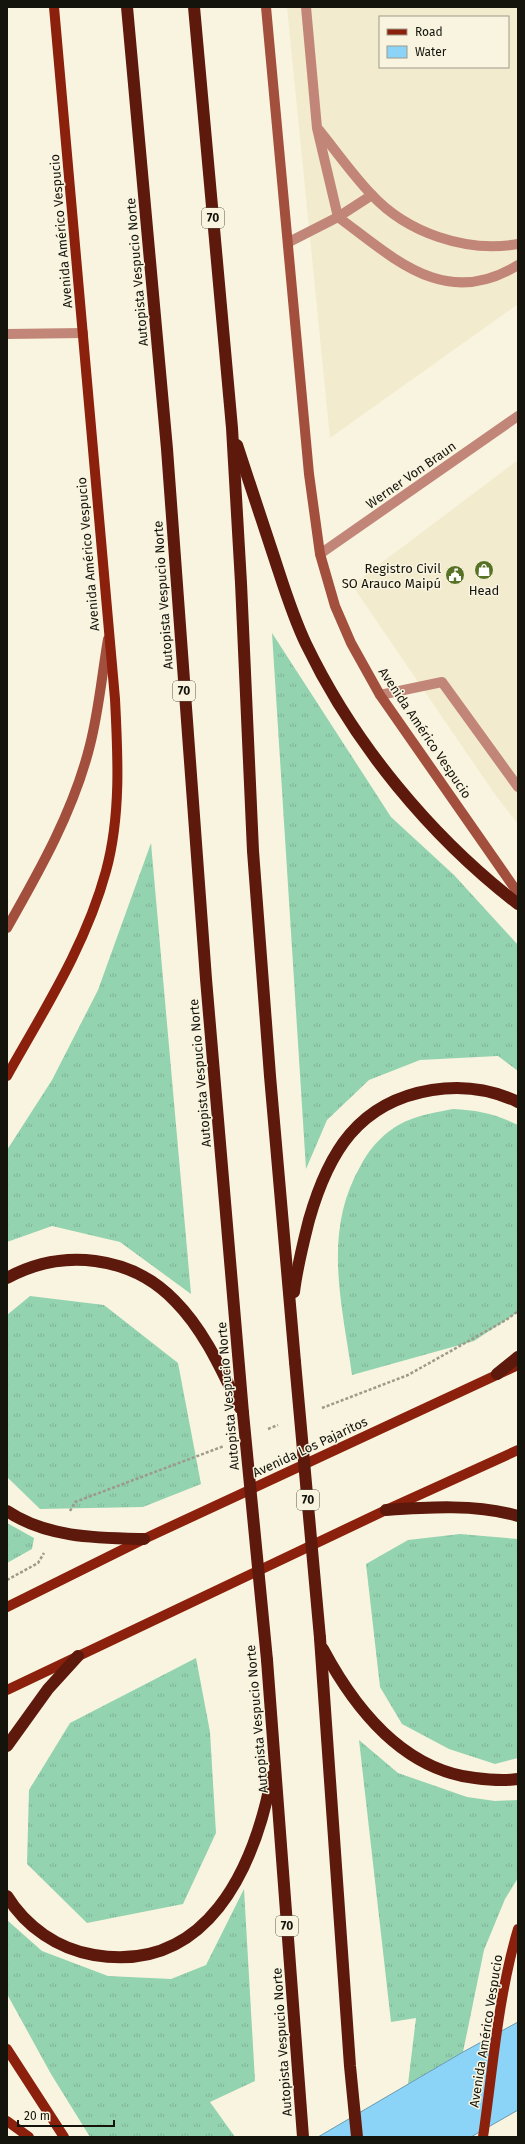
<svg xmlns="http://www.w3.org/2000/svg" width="525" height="2144" viewBox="0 0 525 2144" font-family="'Fira Sans',sans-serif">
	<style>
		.built { fill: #f2ebce; fill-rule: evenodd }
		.grass { fill: url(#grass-tufts) }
		.water { fill: #8bd4f7; stroke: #689ab0 }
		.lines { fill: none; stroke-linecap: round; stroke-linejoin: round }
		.path { stroke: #9d9a8a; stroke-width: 2.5; stroke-dasharray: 3 2; stroke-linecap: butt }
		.lane { stroke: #c28679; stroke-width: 10 }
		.street { stroke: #c28679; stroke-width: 10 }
		.secondary { stroke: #a34f3e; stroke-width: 10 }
		.primary { stroke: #8b210c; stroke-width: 10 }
		.highway { stroke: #5d190c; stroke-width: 12 }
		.highway-bridge { stroke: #5d190c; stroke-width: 12 }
		.labels { text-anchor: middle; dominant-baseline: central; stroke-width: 3; stroke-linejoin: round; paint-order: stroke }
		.shield { fill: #f9f4df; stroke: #59574b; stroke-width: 1 }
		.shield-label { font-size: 12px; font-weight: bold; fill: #15140c }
		.street-label { font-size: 13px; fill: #15140c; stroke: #f9f4df }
		.poi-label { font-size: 13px; fill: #15140c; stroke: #f9f4df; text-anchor: end }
	</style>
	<defs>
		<pattern id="grass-tufts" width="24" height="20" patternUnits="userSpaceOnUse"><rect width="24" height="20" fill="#94d3b0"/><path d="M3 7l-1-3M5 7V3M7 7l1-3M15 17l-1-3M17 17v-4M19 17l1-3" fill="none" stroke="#7fb496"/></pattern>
	</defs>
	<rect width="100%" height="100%" fill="#f9f4df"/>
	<g class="built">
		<path d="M287 7H518V304L330 438ZM380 17H508V67H380Z"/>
		<polygon points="518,460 518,824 494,793 352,585"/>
	</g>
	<g class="grass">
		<polygon points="272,633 391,817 454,875 518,945 518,1071 498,1056 420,1060 369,1080 327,1120 306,1169"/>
		<polygon points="151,843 191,1294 120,1242 52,1226 7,1242 7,1150 52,1080 98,990"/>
		<path d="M453 1109C477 1110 496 1114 518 1125V1312L474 1341 352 1375C342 1303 322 1232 361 1165 371 1146 388 1128 409 1120 423 1114 438 1112 453 1109Z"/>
		<polygon points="30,1296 104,1305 178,1363 201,1484 143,1507 40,1509 7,1477 7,1315"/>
		<polygon points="7,1523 34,1538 32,1549 7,1563"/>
		<polygon points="460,1534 518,1539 518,1758 495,1764 449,1749 402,1724 380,1687 366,1564 408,1540"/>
		<polygon points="196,1658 210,1732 216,1833 183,1904 87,1923 27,1864 29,1790 70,1723"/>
		<polygon points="359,1740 398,1773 467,1797 495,1801 518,1800 518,1878 505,1899 484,1950 463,2052 408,2084 416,2018 391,2022"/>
		<polygon points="244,1889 255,2081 210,2102 235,2137 90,2137 51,2074 7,1994 7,1920 42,1951 108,1976 171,1979 206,1965"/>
	</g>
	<polygon class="water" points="518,2022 518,2110 471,2137 318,2137 463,2052"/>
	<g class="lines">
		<g class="path">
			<polyline points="322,1408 408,1375 506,1320 518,1311"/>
			<polyline points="268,1429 278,1425"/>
			<polyline points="70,1511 75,1502 224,1446"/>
			<polyline points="7,1580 38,1563 44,1553"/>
		</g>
		<g class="lane">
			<path d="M306 7 317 128 338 217C395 259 445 310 518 265"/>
			<path d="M319 130C336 151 352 174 371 194 407 233 466 253 518 244"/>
			<polyline points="289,242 338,217 372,195"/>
			<polyline points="380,695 442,682 518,787"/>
		</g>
		<g class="street">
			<polyline points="7,334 83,333"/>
			<polyline points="320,554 518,416"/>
		</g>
		<g class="secondary">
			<polyline points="266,7 309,474 320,554 335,606 351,643 380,695 518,893"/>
			<path d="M7 928C40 870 74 810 90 745 99 710 102 674 108 639"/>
		</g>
		<g class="primary">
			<path d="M7 1076C44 1010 86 945 106 871 121 816 118 756 115 699L54 7"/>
			<polyline points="7,1607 144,1539 518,1365"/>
			<polyline points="7,1690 386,1510 518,1450"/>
			<polyline points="7,2049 64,2137"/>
			<polyline points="7,2121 29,2137"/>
			<path d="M483 2137C493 2068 498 1996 518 1929"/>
		</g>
		<g class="highway">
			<polyline points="127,7 167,449 206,979 243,1413"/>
			<polyline points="194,7 232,428 241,583 253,851 270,1076 295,1362"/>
			<path d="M237 445C249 481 261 517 273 554 283 584 292 615 306 644 354 744 431 837 518 904"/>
			<path d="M7 1278C62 1248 131 1255 175 1301 204 1330 222 1371 240 1408"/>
			<path d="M294 1292C297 1267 303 1244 309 1220 328 1153 358 1102 432 1090 462 1085 491 1089 518 1102"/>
			<polyline points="497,1374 518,1357"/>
			<path d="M386 1510C429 1507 477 1504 518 1516"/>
			<path d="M7 1511C47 1538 98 1538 144 1539"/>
			<polyline points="320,1638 350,2066 357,2137"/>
			<path d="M323 1649C355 1709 404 1770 475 1778 490 1780 504 1781 518 1779"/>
			<polyline points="267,1660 303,2137"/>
			<polyline points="7,1746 48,1689 78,1656"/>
			<path d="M7 1896C26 1927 58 1949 94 1955 207 1974 254 1869 272 1776"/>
		</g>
		<g class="highway-bridge">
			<polyline points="295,1362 320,1638"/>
			<polyline points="243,1413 267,1660"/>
		</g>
	</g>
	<defs>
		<symbol id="shop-disc" viewBox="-11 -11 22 22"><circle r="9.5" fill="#587225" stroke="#f9f4df"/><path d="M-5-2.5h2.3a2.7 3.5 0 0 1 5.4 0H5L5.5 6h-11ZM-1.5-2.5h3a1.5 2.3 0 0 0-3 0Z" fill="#fff"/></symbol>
		<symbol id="civic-disc" viewBox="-11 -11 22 22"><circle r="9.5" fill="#587225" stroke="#f9f4df"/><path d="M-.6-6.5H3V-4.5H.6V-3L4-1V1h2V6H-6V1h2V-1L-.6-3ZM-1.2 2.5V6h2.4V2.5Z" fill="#fff"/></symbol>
	</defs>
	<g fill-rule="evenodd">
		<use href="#shop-disc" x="473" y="559" width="22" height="22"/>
		<use href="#civic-disc" x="444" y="564" width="22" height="22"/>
	</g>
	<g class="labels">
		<g class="shield">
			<rect x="202" y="208" width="22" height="20" rx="3"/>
			<rect x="173" y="681" width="22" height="20" rx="3"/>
			<rect x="297" y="1490" width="22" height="20" rx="3"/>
			<rect x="276" y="1916" width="22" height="20" rx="3"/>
		</g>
		<g class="shield-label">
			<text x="213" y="218">70</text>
			<text x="184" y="691">70</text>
			<text x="308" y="1500">70</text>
			<text x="287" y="1926">70</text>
		</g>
		<g class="street-label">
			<text transform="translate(61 231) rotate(-95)">Avenida Américo Vespucio</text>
			<text transform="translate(137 272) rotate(-95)">Autopista Vespucio Norte</text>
			<text transform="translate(411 475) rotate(-35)">Werner Von Braun</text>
			<text transform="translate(88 554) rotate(-95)">Avenida Américo Vespucio</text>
			<text transform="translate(163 595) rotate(-94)">Autopista Vespucio Norte</text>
			<text transform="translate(425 733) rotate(56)">Avenida Américo Vespucio</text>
			<text transform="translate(200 1073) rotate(-95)">Autopista Vespucio Norte</text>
			<text transform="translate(228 1396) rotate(-95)">Autopista Vespucio Norte</text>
			<text transform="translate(310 1447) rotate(-25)">Avenida Los Pajaritos</text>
			<text transform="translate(257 1719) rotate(-95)">Autopista Vespucio Norte</text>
			<text transform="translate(486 2031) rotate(-81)">Avenida Américo Vespucio</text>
			<text transform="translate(282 2042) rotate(-94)">Autopista Vespucio Norte</text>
		</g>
		<g class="poi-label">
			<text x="441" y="568">Registro Civil<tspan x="441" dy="15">SO Arauco Maipú</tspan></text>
			<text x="484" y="590" text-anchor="middle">Head</text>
		</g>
	</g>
	<rect width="525" height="2144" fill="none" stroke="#15140c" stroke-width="16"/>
	<rect x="379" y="16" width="130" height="52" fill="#f9f4df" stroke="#9e9a8b"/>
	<rect x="387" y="29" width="20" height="6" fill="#8b210c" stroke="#9e9a8b"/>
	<text x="415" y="36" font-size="12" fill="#15140c">Road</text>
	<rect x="387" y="46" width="20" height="12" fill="#8bd4f7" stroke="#9e9a8b"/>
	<text x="415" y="56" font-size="12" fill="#15140c">Water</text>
	<path d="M18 2120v6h96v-6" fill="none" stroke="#15140c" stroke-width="2"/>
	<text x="24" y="2120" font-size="12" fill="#15140c" stroke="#f9f4df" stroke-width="3" paint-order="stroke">20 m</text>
</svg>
